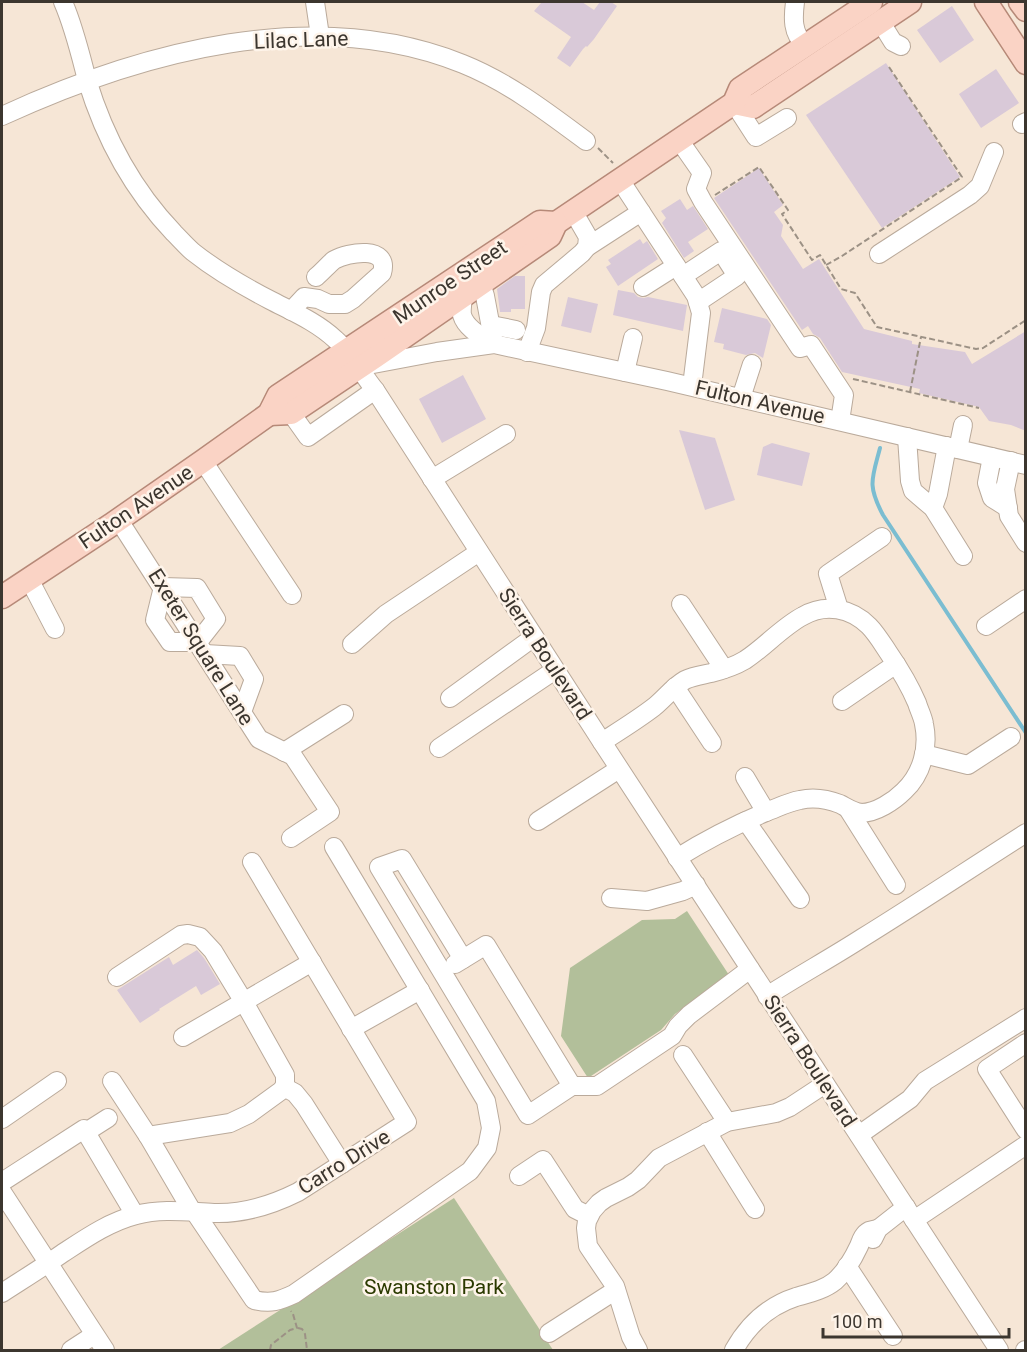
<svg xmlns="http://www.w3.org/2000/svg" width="1027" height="1352" viewBox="0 0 1027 1352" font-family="Roboto,sans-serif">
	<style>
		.green { fill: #b2bf9a }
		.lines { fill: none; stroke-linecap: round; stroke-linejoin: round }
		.stream { stroke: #7bbdd1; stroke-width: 4 }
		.building { fill: #d9c9d8 }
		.minor-casing { stroke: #baaa9b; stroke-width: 20 }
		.major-casing { stroke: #b68978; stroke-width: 25 }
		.path { stroke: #9c9185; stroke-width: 2; stroke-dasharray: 6 3; stroke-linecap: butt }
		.minor { stroke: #fff; stroke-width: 18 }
		.major { stroke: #fad3c5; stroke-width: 22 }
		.labels { text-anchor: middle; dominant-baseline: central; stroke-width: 5; stroke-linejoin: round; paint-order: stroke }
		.street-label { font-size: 21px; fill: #3c362f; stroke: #fef4ea }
		.park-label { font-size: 21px; fill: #2b3a00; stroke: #fef4ea }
	</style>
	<rect width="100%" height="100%" fill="#f6e6d6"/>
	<g class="green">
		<polygon points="687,911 729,975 675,1014 661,1030 588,1078 561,1036 570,968 642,920 675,919"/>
		<polygon points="454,1198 553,1350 218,1350"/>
	</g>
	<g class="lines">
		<path class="stream" d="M880 448C872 479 867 485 883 515L1026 733"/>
	</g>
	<g class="building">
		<polygon points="542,2 582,2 594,10 600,2 611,2 617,6 594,39 587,47 586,46 583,49 570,67 557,58 571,37 534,11"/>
		<polygon points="952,6 974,40 940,63 917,30"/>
		<polygon points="886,63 960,177 882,228 806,115"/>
		<polygon points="996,69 1019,103 981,128 959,94"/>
		<polygon points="759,168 783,205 774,212 783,225 781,236 803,269 819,259 864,329 912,341 912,344 965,352 972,364 1026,331 1026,431 1011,425 989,421 979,407 919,393 920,389 842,372 820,338 813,334 808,326 802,330 714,198"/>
		<polygon points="680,199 687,210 693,206 708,229 688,242 694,251 684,258 662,223 666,218 661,211"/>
		<polygon points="640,239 643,244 647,241 658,259 618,286 606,267 611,264 608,260"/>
		<polygon points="515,276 525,276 525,309 511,309 511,312 500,312 497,289"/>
		<polygon points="618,290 634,293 638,297 644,298 648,297 687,305 683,331 613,315"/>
		<polygon points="568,297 598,304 591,333 561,326"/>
		<polygon points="722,308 767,319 771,325 763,358 755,353 746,355 723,349 724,344 714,342"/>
		<polygon points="463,375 486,419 442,443 419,399"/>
		<polygon points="679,430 715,438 735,500 705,510"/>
		<polygon points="772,443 810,453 802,486 757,475 763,447"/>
		<polygon points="197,950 204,958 220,984 201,995 196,986 159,1009 160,1010 140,1023 117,990 169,957 173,965"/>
	</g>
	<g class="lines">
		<defs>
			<g id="minor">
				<path d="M63 2C74 27 80 53 87 80 104 136 133 190 174 233 180 239 186 246 193 252 217 271 243 286 270 300 293 312 317 322 336 340 352 354 362 374 375 390L602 742 999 1350"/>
				<polyline points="315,2 320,36"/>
				<path d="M795 2C793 18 792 33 805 45"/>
				<polyline points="880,21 893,42 901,46"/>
				<polyline points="734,103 756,137 787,118"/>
				<path d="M2 116C141 52 314 4 463 64 508 82 547 112 586 141"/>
				<polyline points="1022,124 1026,122"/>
				<polyline points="679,140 702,173 696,189 703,202 800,348 811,345 844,395 840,421"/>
				<polyline points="620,180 696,296 701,313 692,386"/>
				<polyline points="587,247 641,212"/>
				<polyline points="879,254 970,195 980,186 994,152"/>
				<polyline points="683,276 721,251 737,276 698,302"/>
				<polyline points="481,283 485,296 494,344"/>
				<polyline points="643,287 676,266"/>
				<path d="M463 295C463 301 461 309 462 315 466 329 483 337 494 344"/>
				<path d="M291 311 304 297 318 299 329 304H345L353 299 382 273C390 245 348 252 334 260 328 265 322 272 316 277"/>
				<polyline points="491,325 516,330"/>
				<polyline points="527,352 536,328 541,292 544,285 582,253 587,247 588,237 573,211"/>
				<polyline points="368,365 437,352 494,344 667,381 1026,465"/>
				<polyline points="625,372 633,338"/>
				<polyline points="741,398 752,364"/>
				<polyline points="291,413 308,437 375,390"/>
				<polyline points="907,437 910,481 913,491 933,508 963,556"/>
				<polyline points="958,449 963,425"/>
				<polyline points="992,457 987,483 992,498 1008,508"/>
				<polyline points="203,461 292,595"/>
				<polyline points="1011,461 1005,489 1009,516 1026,543"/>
				<polyline points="432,479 506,434"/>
				<polyline points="933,508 938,494 947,446"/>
				<polyline points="118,519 259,739 293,756 330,812 291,838"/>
				<polyline points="29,579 55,629"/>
				<polygon points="163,587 197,588 216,619 198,642 170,642 155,620"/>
				<polyline points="681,604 724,669"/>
				<polyline points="839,609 828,574 882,537"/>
				<polyline points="986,626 1026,599"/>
				<polyline points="352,644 386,614 479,552"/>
				<polyline points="205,654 240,656 254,679 242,712"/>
				<polyline points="675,687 712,743"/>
				<polyline points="450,698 534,637"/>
				<polyline points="842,701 896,664"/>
				<path d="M602 742C619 731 637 720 654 707 665 698 673 687 685 680 693 676 702 675 711 673 723 670 735 666 745 660 765 647 782 627 803 616 825 603 851 608 869 626 876 633 882 643 888 652 899 668 909 684 917 703 919 710 923 717 924 724 929 748 922 774 904 791 894 801 876 813 861 813 853 812 846 807 840 804 827 799 813 797 800 800 788 802 777 808 766 812 733 826 707 839 677 858"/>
				<polyline points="439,748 555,670"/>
				<polyline points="284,752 344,714"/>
				<polyline points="924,754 968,765 1011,737"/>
				<polyline points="745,777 766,812"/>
				<polyline points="848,809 896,885"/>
				<polyline points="538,821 619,769"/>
				<polyline points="746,821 800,899"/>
				<polyline points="611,898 647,901 683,891 696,885"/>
				<polyline points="463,959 402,859 379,867 528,1115 572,1086 597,1086 672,1036 678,1026 689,1015 750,969"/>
				<polyline points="455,964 486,945 572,1086"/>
				<polyline points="117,977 181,935 188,934 200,937 213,951 244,1002 285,1075 285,1085 282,1090 249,1114 230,1123 148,1136 192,1211"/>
				<path d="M767 996C798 976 831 958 862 938 917 904 971 868 1026 833"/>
				<polyline points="351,1029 420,990"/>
				<polyline points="183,1037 312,962"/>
				<polyline points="1026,1043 987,1069 1026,1130"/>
				<polyline points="683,1055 727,1122"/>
				<polyline points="112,1081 148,1136"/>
				<polyline points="284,1087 295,1093 304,1104 342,1164"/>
				<polyline points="2,1119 57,1081"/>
				<polyline points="86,1132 108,1118"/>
				<polyline points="707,1132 755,1209"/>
				<polyline points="859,1135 910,1099 925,1081 1026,1018"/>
				<polyline points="519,1176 543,1160 575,1209 589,1216"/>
				<polyline points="2,1182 84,1129 135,1215"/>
				<polyline points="2,1192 105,1350"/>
				<path d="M194 1211 254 1300C271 1304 279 1301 294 1294L470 1171 487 1148 491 1128 486 1101 334 847"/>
				<polyline points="914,1220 1026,1145"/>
				<polyline points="873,1239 878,1229 906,1207"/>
				<polyline points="847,1266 893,1336"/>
				<path d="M2 1293C22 1280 43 1267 63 1253 86 1238 109 1222 136 1215 163 1208 188 1212 214 1213 244 1214 272 1205 298 1192L407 1122 252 862"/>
				<polyline points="549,1333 616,1290"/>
				<polyline points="71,1350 94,1335"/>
				<polyline points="638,1350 631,1337 615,1286 588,1246 586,1228 587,1221 592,1211 599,1203 606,1198 628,1187 638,1180 659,1158 727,1122 776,1113 790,1107 825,1084"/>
				<path d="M734 1350C748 1325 768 1306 796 1297 810 1293 824 1290 835 1281 845 1272 853 1259 859 1246 861 1241 863 1234 869 1231 869 1231 877 1229 878 1229"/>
				<polyline points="1025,1350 1026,1350"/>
			</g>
			<g id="major">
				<polyline points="986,2 1026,63"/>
				<polyline points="1020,2 1026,10"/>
				<polyline points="734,103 753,107 910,2"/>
				<polyline points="269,414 291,413 376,356 550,236 556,223 734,103 740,89 871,2"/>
				<polyline points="2,597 111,525 203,461 269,414 278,396 540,222 556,223"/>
			</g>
		</defs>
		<use href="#minor" class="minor-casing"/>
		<use href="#major" class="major-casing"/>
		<g class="path">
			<polyline points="598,148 613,163"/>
			<polyline points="715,195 759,167 788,210 782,214 812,260 820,255 841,289 855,293 877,327 976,349 983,348 1026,320"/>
			<polyline points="826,265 842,256 962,177 889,67"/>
			<polyline points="853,379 979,408"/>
			<polyline points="910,392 921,337"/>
			<polyline points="298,1328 302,1329 305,1334 307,1350"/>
			<polyline points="270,1350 271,1345 290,1330 297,1328 293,1314 291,1311"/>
		</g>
		<use href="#minor" class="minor"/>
		<use href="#major" class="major"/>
	</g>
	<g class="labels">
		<g class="street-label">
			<text transform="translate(301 40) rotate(-2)">Lilac Lane</text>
			<text transform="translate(450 282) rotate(-34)">Munroe Street</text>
			<text transform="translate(760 402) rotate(13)">Fulton Avenue</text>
			<text transform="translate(136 507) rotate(-34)">Fulton Avenue</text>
			<text transform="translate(201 647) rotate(58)">Exeter Square Lane</text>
			<text transform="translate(545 654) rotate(57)">Sierra Boulevard</text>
			<text transform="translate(810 1061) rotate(57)">Sierra Boulevard</text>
			<text transform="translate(344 1162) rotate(-32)">Carro Drive</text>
		</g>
		<g class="park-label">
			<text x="434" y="1287">Swanston Park</text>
		</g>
	</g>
	<rect width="1027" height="1352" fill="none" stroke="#3c362f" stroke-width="6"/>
	<path d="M823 1328v9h186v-9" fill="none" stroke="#3c362f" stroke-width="3"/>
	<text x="832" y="1328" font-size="18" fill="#3c362f" stroke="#fef4ea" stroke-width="4.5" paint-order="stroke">100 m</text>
</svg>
